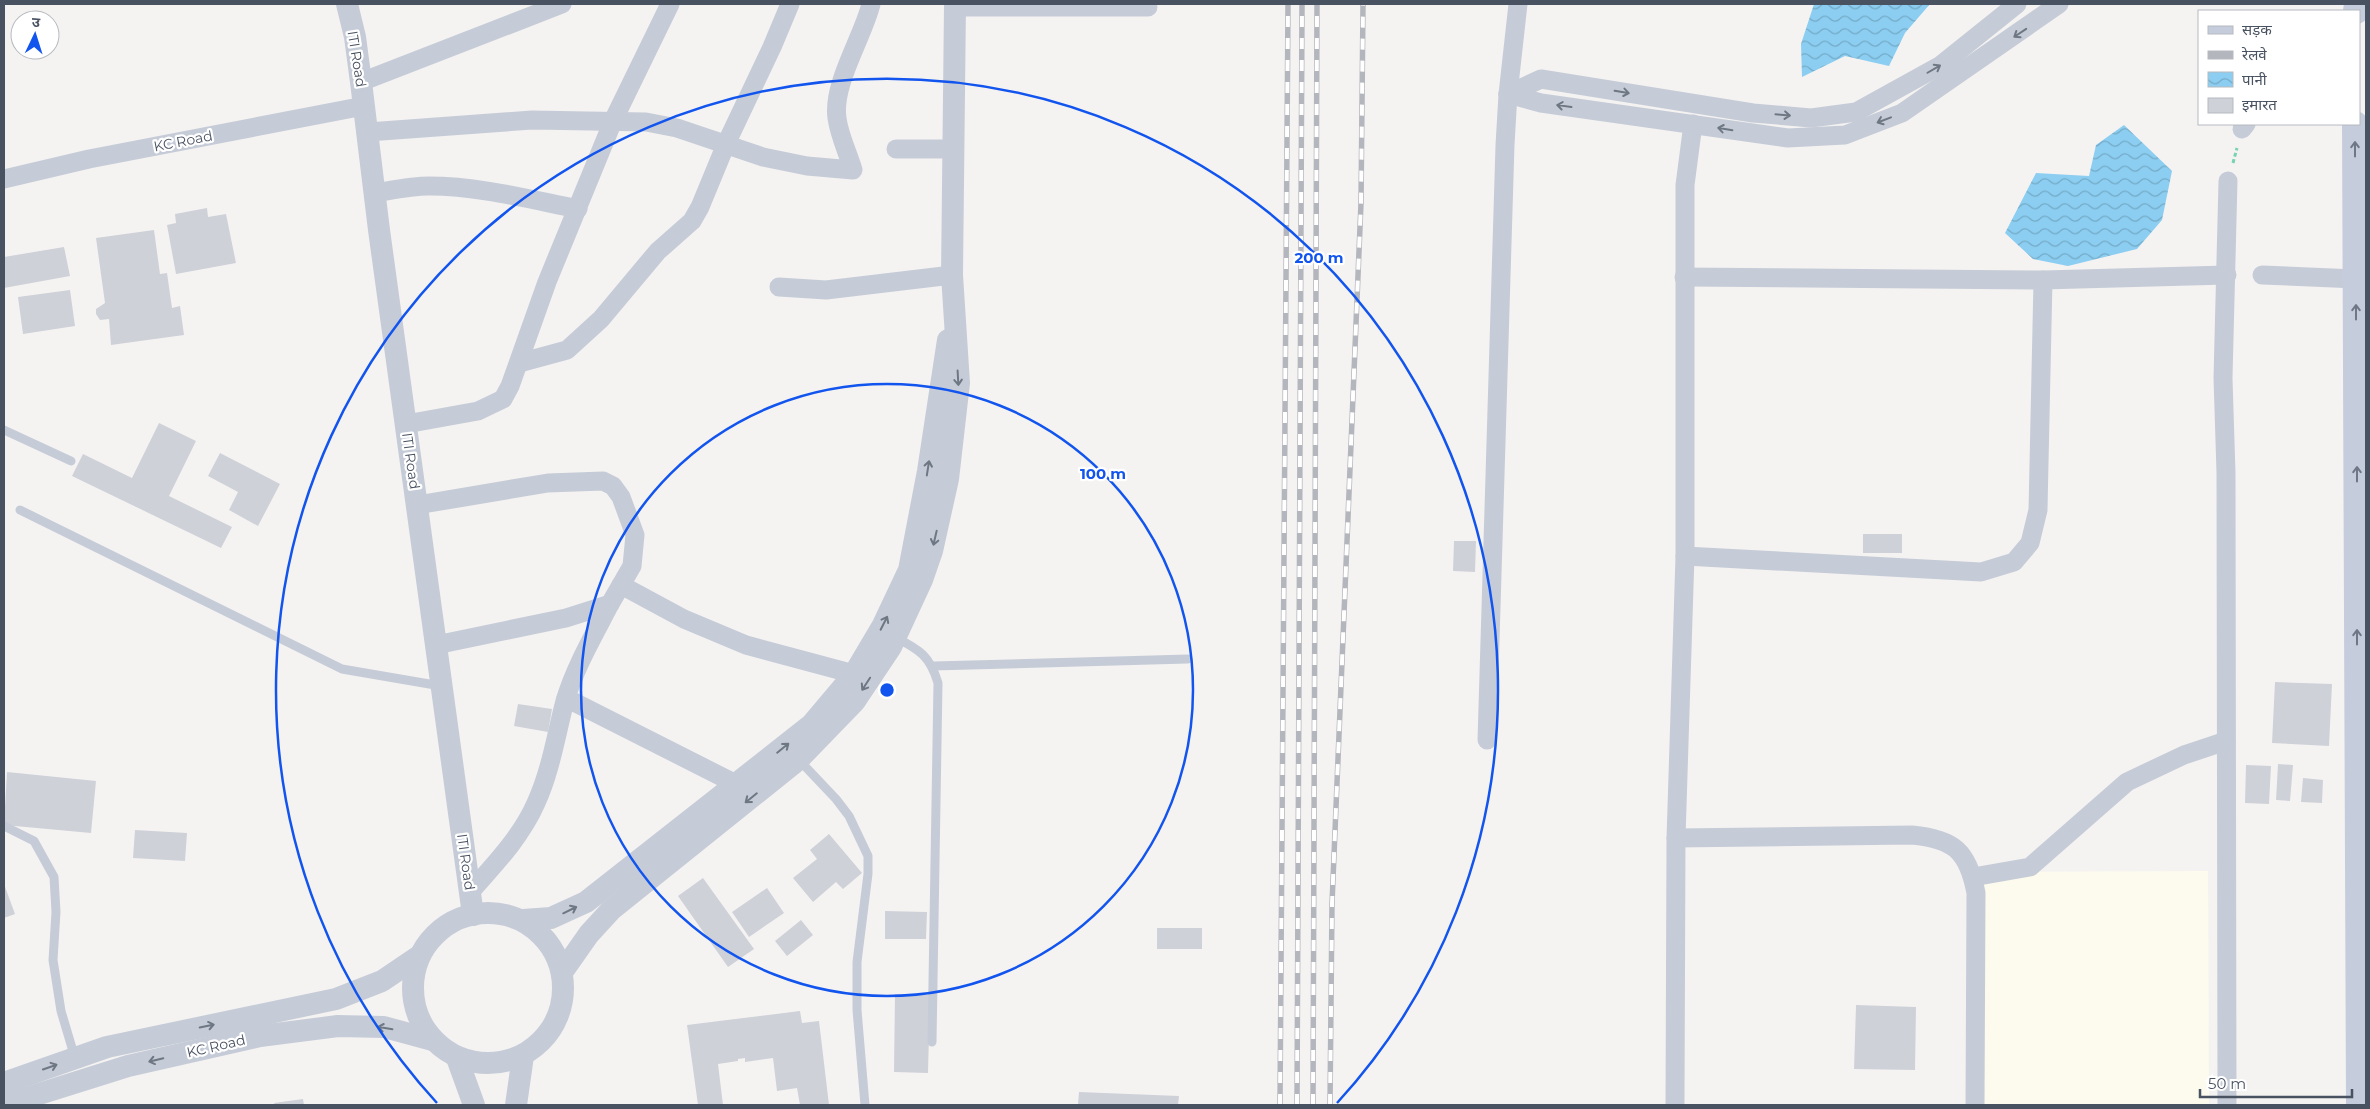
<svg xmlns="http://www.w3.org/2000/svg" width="2370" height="1109" viewBox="0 0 2370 1109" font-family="Montserrat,'Noto Sans Devanagari',sans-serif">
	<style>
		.commercial { fill: #fdfbed }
		.water { fill: url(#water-waves) }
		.building { fill: #ced1d8 }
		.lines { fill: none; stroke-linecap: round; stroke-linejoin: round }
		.path { stroke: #76d2b2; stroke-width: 3; stroke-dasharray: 4 2.5; stroke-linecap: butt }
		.service { stroke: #c6ccd7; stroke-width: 9 }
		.minor { stroke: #c6ccd7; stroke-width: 19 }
		.tertiary { stroke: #c6ccd7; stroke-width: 22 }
		.secondary { stroke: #c5ccdb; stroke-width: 26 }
		.rail-casing { stroke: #b4b6bd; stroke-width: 5.5 }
		.rail { stroke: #fff; stroke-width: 4; stroke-dasharray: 11; stroke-linecap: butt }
		.oneway { stroke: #6e7784 }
		.oneway2 { stroke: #6e7786 }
		.ring { fill: none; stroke: #1254ee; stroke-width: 2.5 }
		.labels { text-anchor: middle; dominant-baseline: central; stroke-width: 4.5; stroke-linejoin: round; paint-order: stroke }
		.street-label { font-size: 14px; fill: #495261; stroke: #fff }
		.centre { fill: #1254ee; stroke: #fff; stroke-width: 2.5 }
		.ring-label { font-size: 15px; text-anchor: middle; font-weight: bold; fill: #1254ee; stroke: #fff; stroke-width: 4.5; stroke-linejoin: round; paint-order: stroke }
	</style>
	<defs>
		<pattern id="water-waves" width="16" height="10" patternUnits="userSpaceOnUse" patternTransform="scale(1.25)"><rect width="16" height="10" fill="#8ccef1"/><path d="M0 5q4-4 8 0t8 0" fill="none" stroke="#74aac7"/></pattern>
	</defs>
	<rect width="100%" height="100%" fill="#f5f3f2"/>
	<polygon class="commercial" points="2208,871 2209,1105 1984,1105 1983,872"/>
	<g class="water">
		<polygon points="1814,4 1930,4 1905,33 1889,66 1845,56 1802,77 1801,44"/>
		<polygon points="2124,125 2172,171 2162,220 2137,249 2068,266 2033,259 2005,233 2036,173 2089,176 2096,145"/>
	</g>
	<g class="building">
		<polygon points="207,208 208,217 226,214 236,263 176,274 167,225 176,223 175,214"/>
		<polygon points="154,230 160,274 167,273 172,308 180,306 184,335 111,345 109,319 100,320 96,314 96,309 105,303 96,238"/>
		<polygon points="64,247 70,276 4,288 4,257"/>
		<polygon points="70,290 75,326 23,334 18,297"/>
		<polygon points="159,423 196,441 169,496 232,527 221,548 72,476 83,454 132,478"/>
		<polygon points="220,453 280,484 258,526 229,510 238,492 208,476"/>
		<rect x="1863" y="534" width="39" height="19"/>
		<polygon points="1454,541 1476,541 1475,572 1453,571"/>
		<polygon points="2275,682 2332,684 2329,746 2272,743"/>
		<polygon points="518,704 552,709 548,732 514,726"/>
		<polygon points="2278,764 2293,765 2290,801 2276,800"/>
		<polygon points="2246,765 2271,766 2269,804 2245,803"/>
		<polygon points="7,772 96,781 91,833 4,825"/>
		<polygon points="2303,778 2323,780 2322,803 2301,802"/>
		<polygon points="135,830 187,833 185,861 133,858"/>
		<polygon points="829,834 862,873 843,889 836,882 813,902 793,878 817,859 810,850"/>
		<polygon points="703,878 754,949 728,967 678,896"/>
		<polygon points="4,884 15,914 4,918"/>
		<polygon points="767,888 784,913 749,937 732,912"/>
		<polygon points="885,911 927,912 926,939 885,939"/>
		<polygon points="801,920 813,935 787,956 775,941"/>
		<rect x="1157" y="928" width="45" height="21"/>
		<polygon points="895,994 930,995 928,1073 894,1072"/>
		<polygon points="1856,1005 1916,1007 1915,1070 1854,1069"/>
		<polygon points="800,1011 802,1023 819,1021 829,1105 800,1105 797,1088 777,1091 773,1058 745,1062 745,1058 738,1059 738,1061 718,1064 723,1105 698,1105 687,1025"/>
		<polygon points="1079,1092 1179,1096 1178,1105 1078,1105"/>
		<polygon points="303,1099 304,1105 275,1105 274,1103"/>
	</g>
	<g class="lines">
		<polyline class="path" points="2233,163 2237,148"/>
		<g class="service">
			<polyline points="4,430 71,461"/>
			<polyline points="20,510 342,669 441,686"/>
			<path d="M895 637C920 650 930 656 938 683L932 1042"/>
			<polyline points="933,666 1188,659"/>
			<polyline points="799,760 836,799 849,816 868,856 868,874 857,962 857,1010 865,1105"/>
			<polyline points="4,826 34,841 54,877 56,912 53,960 61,1011 75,1058"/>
		</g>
		<g class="minor">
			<polyline points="955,7 1148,7"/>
			<polyline points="361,82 562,4"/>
			<polyline points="1508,94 1541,103 1788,138 1845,135 1902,113 2059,4"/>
			<polyline points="1508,94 1541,79 1753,113 1811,118 1856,112 1941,65 2017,4"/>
			<polyline points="2242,129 2246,124"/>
			<path d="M368 132 532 120 646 122 677 128 763 157 807 166 853 170C848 153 839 135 837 118 832 84 863 37 871 4"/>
			<polyline points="896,149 954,149"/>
			<polyline points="4,179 89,159 364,106"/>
			<path d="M375 193C393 190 411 186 429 186 479 186 528 199 578 209"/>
			<polyline points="2262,275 2356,279"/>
			<polyline points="1684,277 2043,280 2227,275"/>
			<polyline points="779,287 826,290 952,275"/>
			<polyline points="519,363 567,350 601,319 658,251 692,221 700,207 726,144 772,47 790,4"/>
			<polyline points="406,424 478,411 503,399 510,386 547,282 613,121 670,4"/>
			<polyline points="417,505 548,483 603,481 613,486 621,497 635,535 632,566 610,604 566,618 436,645"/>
			<polyline points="1685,556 1981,572 2014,562 2030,543 2038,510 2043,280"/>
			<polyline points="621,585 684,619 746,645 854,674"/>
			<polyline points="566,698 738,785"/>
			<polyline points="1487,740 1505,145 1508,94 1518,4"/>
			<path d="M1676 838 1912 835C1954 839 1968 851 1976 893L1975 1105"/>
			<polyline points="1973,877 2030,867 2127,782 2184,755 2226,741"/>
			<path d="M471 891C495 864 521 837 536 803 551 770 556 735 565 701 575 667 594 635 610 604"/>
			<polyline points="1675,1105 1676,838 1685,556 1685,185 1693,124"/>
			<polyline points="2227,1105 2226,473 2223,378 2228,181"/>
		</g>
		<g class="tertiary">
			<polyline points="347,4 355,37 361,82 379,230 473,915"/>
			<circle cx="488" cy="988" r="75"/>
			<polyline points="523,920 551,918 586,902 811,725 854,674 883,625 909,570 928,471 948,340"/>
			<polyline points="563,971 589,934 611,910 798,760 855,701 891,647 922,580 932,551 948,479 959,383 952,275 955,4"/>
			<polyline points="457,1058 474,1105"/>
			<polyline points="4,1083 107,1047 336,999 382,981 419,956"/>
			<polyline points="4,1105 128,1066 260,1036 338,1026 384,1027 432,1040"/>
			<polyline points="516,1105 523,1056"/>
		</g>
		<g class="secondary">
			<polyline points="2356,11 2357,4"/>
			<polyline points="2355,124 2359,1105"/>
		</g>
		<defs>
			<g id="rail">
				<polyline points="1280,1105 1288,4"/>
				<polyline points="1297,1105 1302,4"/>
				<polyline points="1313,1105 1317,4"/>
				<polyline points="1330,1105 1332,904 1361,203 1363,4"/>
			</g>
		</defs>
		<use href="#rail" class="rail-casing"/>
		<use href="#rail" class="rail"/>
	</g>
	<defs><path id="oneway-shaft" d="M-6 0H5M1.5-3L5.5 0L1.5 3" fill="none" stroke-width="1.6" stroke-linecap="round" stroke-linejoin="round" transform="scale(1.25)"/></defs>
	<g class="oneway">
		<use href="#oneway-shaft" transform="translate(2020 33) rotate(146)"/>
		<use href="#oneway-shaft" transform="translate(1934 69) rotate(-30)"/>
		<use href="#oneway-shaft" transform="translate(1622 92) rotate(9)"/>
		<use href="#oneway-shaft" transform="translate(1564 106) rotate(-172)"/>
		<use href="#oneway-shaft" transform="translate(1783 115) rotate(5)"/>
		<use href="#oneway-shaft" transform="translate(1884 120) rotate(159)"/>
		<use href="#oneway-shaft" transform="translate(1725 129) rotate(-171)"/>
		<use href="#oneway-shaft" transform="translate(958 378) rotate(87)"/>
		<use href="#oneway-shaft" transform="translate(928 468) rotate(-81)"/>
		<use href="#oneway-shaft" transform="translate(935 538) rotate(103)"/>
		<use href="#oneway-shaft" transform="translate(884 623) rotate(-63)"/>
		<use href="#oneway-shaft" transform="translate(866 684) rotate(123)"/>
		<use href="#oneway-shaft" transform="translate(783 748) rotate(-39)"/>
		<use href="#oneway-shaft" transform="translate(751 798) rotate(141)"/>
		<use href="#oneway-shaft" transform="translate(570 910) rotate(-26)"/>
		<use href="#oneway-shaft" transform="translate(207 1026) rotate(-12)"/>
		<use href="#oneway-shaft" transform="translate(385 1028) rotate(-171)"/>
		<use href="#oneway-shaft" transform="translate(156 1060) rotate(167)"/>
		<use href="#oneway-shaft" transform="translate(50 1067) rotate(-19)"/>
	</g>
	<g class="oneway2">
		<use href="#oneway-shaft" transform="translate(2355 149) rotate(-90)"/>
		<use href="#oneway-shaft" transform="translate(2356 312) rotate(-90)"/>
		<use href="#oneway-shaft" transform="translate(2357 474) rotate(-90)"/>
		<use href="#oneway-shaft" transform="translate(2357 637) rotate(-90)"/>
	</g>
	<g class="ring">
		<circle cx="887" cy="690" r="306"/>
		<path d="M437 1103A611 611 0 1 1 1337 1103"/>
	</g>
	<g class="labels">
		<g class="street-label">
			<text transform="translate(357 59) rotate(81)">ITI Road</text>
			<text transform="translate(183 141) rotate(-11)">KC Road</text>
			<text transform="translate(411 461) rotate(82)">ITI Road</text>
			<text transform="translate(466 862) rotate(82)">ITI Road</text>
			<text transform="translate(216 1046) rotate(-13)">KC Road</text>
		</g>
	</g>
	<circle cx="887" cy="690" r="8" class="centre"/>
	<g class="ring-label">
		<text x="1319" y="263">200 m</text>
		<text x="1103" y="479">100 m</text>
	</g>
	<rect width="2370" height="1109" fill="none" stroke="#495261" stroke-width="10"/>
	<rect x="2198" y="10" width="162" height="115" fill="#ffffff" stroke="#b6bac0"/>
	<rect x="2208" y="26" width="25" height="8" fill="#c5ccdb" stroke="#b6bac0"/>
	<text x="2242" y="35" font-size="15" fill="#495261">सड़क</text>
	<rect x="2208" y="51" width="25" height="8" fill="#b4b6bd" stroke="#b6bac0"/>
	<text x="2242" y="60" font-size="15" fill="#495261">रेलवे</text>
	<rect x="2208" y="72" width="25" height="15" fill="url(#water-waves)" stroke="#b6bac0"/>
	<text x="2242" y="85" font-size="15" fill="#495261">पानी</text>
	<rect x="2208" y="98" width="25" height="15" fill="#ced1d8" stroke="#b6bac0"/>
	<text x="2242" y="110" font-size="15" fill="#495261">इमारत</text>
	<g transform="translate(35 35) rotate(4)"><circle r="24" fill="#ffffff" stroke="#b6bac0"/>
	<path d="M0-4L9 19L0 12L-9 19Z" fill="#1254ee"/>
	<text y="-8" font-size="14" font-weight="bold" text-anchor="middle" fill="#495261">उ</text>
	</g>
	<path d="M2200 1089v8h152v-8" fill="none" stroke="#495261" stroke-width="2.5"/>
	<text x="2208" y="1089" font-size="15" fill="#495261" stroke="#ffffff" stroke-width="4" paint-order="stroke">50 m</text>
</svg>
